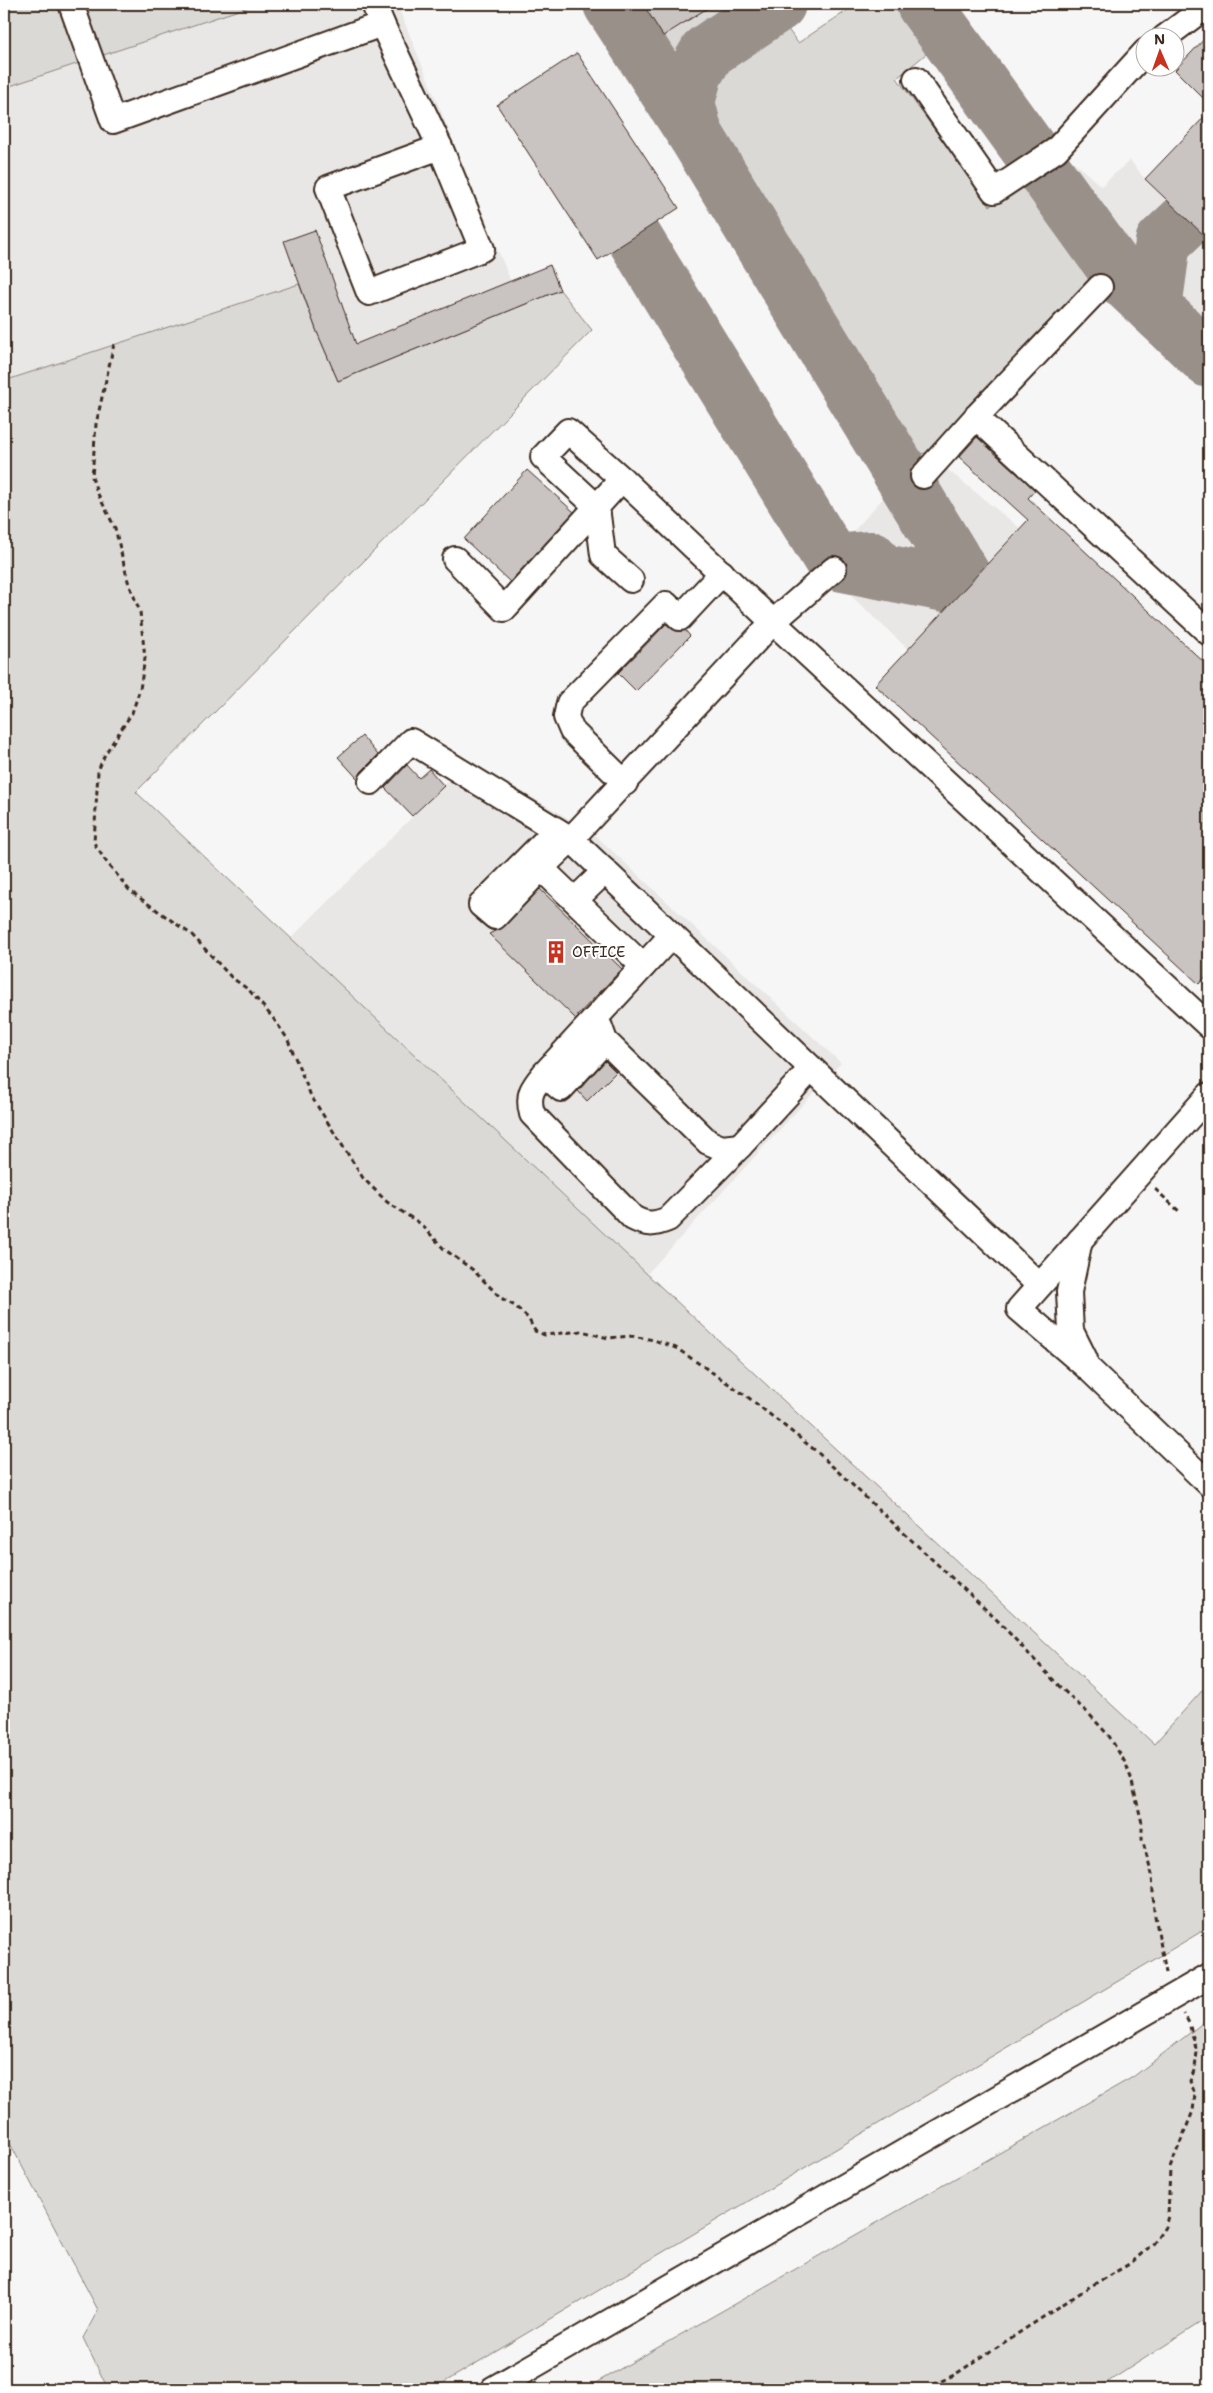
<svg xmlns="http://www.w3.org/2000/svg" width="1213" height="2393" viewBox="0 0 1213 2393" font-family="'Shantell Sans',sans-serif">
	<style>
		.built { fill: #e9e7e6 }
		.green { fill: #dbd9d6; stroke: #8b827a }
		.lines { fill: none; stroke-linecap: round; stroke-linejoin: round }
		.taxiway { stroke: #99908a; stroke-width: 56 }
		.building { fill: #c9c3c1; stroke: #3b2a1e }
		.minor-casing { stroke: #3b2a1e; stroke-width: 28 }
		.path { stroke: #3b2a1e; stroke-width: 3; stroke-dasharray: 5 4; stroke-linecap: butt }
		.minor { stroke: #fff; stroke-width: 24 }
		.labels { text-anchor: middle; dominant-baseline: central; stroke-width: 4; stroke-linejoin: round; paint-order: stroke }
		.poi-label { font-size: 15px; fill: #3b2a1e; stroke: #fff; text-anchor: start }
	</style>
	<rect width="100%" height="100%" fill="#f7f6f6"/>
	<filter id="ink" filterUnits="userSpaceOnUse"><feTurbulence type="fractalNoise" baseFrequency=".02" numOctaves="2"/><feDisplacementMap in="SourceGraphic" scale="10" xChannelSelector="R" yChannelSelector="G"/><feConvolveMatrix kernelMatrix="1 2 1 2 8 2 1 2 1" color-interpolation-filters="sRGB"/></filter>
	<g filter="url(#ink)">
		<g class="built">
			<polygon points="257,4 397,4 521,306 338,381 299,284 4,381 4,88"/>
			<polygon points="1066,155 1101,186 1130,160 1145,179 1209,240 1209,316 1200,328 1127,259 1057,162"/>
			<polygon points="927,453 1021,529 910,651 821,568 883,498"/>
			<polygon points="469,760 593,833 841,1063 647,1274 288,941"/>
		</g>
		<g class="green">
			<polygon points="4,4 257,4 4,88"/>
			<polygon points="624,4 755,4 664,65"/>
			<polygon points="857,4 910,4 930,34 926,54 897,78 990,206 1024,182 1043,185 1099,269 927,453 903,455 710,135 716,133 707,119 714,115 704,99 710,96 705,84 717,77 714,72 731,60 728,56 769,27 776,34 787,28 798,43"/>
			<polygon points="299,284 317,332 338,381 560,290 592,330 136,792 647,1274 1154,1744 1209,1683 1209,1927 433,2389 108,2389 83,2338 98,2310 4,2132 4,381"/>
			<polygon points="1209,2018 1209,2317 1097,2389 585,2389 1133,2077"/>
		</g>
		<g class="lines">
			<g class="taxiway">
				<polyline points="611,4 695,134 971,589 833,562"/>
				<polyline points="924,4 1121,277 1209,360"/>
				<polyline points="695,134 687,102 695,73 708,51 778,4"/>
				<polyline points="635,239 833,562 871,559"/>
				<polyline points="1154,308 1163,242 1194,213"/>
			</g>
		</g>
		<g class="building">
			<polygon points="643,4 714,4 663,36"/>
			<polygon points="1209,34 1209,104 1175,70"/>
			<polygon points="577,53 679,208 598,260 497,105"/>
			<polygon points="1209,112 1209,240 1145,179"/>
			<polygon points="315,230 356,344 550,265 560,290 338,381 317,332 284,241"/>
			<polygon points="977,437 1035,490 1028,498 1209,667 1209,973 1199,984 875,685 1028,520 959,457"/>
			<polygon points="527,470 574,512 510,582 464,539"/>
			<polygon points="666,624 676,631 685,630 690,636 636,691 618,673"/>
			<polygon points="362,736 378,755 361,772 358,779 338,757"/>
			<polygon points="407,765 419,778 429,769 444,786 412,816 385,788"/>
			<polygon points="540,889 622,969 575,1018 489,934 505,926"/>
			<polygon points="605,1061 616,1072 587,1101 578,1091"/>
		</g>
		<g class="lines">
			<defs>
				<g id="minor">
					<polyline points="71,4 113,121 382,24 374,4"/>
					<polyline points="382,24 440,147"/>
					<polyline points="1164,38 1208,5 1209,7"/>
					<polyline points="916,79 994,191 1056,150 1146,51"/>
					<polygon points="440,147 482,249 369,293 328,188"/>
					<polyline points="1100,287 976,417 1209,633"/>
					<polyline points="923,476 976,417"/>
					<polyline points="622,479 773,622 834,569"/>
					<polyline points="455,559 504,609 622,479 568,431 543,457 597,507 603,555 631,580"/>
					<polyline points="371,782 411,741 571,839 541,868"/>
					<polyline points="625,783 572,731 566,717 569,703 666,604 680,618 722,573"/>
					<polyline points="556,830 481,905 495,917 541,868 643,966"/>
					<polyline points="575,900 605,871"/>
					<polyline points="600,1027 605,1041 708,1142 722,1148 740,1146"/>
					<polyline points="605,1041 561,1089 544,1074 672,935"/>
					<path d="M544 1074C532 1088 527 1095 532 1114L633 1218C646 1225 654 1225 668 1219L740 1146 811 1069"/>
					<polyline points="1209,1095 1019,1309 1090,1370 1209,1484"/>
					<polyline points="1080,1240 1069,1292 1071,1331 1085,1359"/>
					<polyline points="1039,1285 571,839 773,622 1209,1026"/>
					<polyline points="493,2389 1209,1976"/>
				</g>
			</defs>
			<use href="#minor" class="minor-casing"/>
			<g class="path">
				<polyline points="114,344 96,424 92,477 97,492 115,528 128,581 140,612 145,658 140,689 132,713 105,754 98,771 94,843 105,860 130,891 192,935 231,977 249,990 273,1018 287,1038 311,1096 363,1178 387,1202 421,1224 444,1249 473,1270 501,1298 515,1306 528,1318 535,1331 545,1335 582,1331 608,1338 632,1336 654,1340 676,1348 713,1373 749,1398 816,1451 997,1620 1060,1687 1089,1714 1109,1736 1126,1764 1131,1778 1142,1823 1142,1839 1152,1874 1154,1911 1167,1977"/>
				<polyline points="1155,1189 1181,1213"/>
				<polyline points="925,2389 954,2375 1091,2286 1131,2263 1154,2243 1165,2227 1168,2216 1170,2168 1193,2111 1195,2094 1190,2081 1195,2068 1197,2052 1189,2023 1184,2014"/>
			</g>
			<use href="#minor" class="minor"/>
		</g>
	</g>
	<defs>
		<symbol id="building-bare" viewBox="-9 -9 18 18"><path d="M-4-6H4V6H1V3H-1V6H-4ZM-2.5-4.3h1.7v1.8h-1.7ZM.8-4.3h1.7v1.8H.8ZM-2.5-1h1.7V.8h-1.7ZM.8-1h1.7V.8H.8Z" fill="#c8321e" stroke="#fff" stroke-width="2.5" paint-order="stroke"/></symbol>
	</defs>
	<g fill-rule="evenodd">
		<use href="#building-bare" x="540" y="936" width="32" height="32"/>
	</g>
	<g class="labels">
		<g class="poi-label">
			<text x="572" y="952">OFFICE</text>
		</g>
	</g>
	<rect width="1213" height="2393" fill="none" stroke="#fff" stroke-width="20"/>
	<rect x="10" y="10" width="1193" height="2373" fill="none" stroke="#3b2a1e" stroke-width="2" filter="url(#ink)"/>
	<g transform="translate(1160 52) rotate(358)"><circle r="24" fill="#ffffff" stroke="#b1aaa5"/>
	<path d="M0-4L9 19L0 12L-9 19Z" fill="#c8321e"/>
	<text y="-8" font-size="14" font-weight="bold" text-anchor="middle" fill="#3b2a1e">N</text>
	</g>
</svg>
